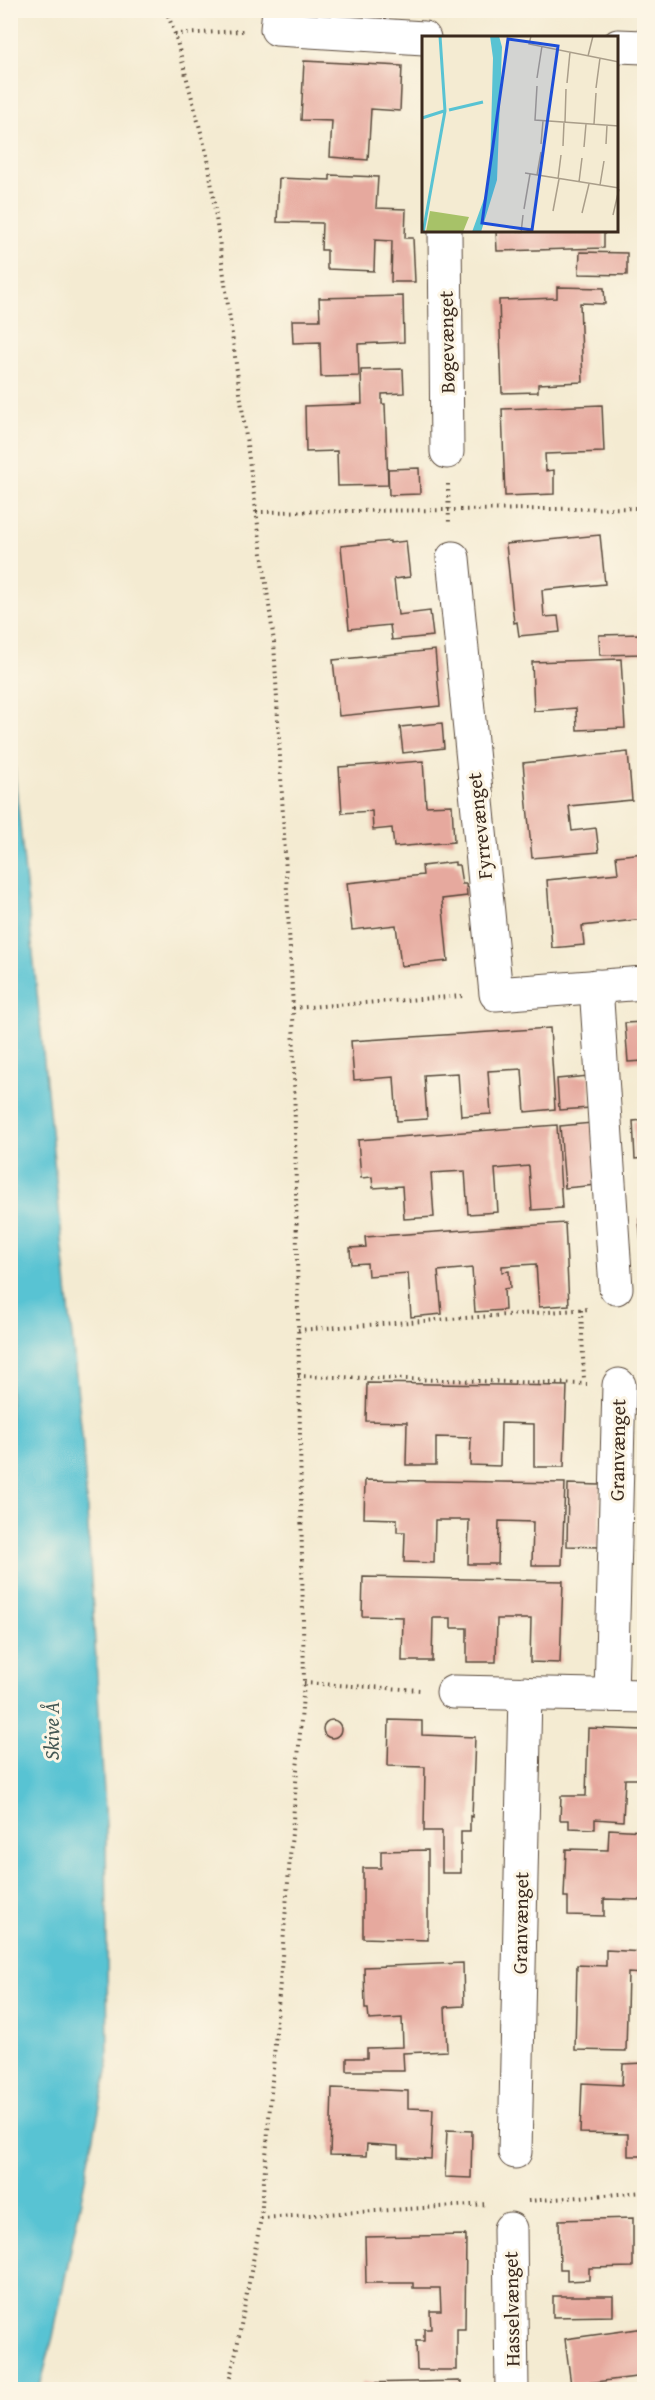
<svg xmlns="http://www.w3.org/2000/svg" width="655" height="2400" viewBox="0 0 655 2400" font-family="'Gentium Book Plus',serif">
	<style>
		.water { fill: #58c3d3; stroke: #4a7678; stroke-width: 1.5 }
		.building { fill: #e6a99e }
		.lines { fill: none; stroke-linecap: round; stroke-linejoin: round }
		.minor-casing { stroke: #574739; stroke-width: 35 }
		.path { stroke: #574739; stroke-width: 4; stroke-dasharray: 1.5 4.5; stroke-linecap: butt }
		.minor { stroke: #fff; stroke-width: 33 }
		.labels { text-anchor: middle; dominant-baseline: central; stroke-width: 6; stroke-linejoin: round; paint-order: stroke }
		.street-label { font-size: 20px; fill: #3b2a1e; stroke: #fcf5e5 }
		.water-label { font-size: 21px; font-style: italic; fill: #445854; stroke: #fcf5e5 }
		.inset-river { fill: none; stroke: #58c3d3; stroke-width: 3 }
		.inset-road { fill: none; stroke: #aa9e8a; stroke-width: 1.5 }
		.view { fill: #1d4ed8; fill-opacity: 0.15; stroke: #1d4ed8; stroke-width: 3 }
		.inset-edge { fill: none; stroke: #3b2a1e; stroke-width: 3 }
	</style>
	<rect width="100%" height="100%" fill="#fcf5e5"/>
	<filter id="ink" filterUnits="userSpaceOnUse"><feTurbulence type="fractalNoise" baseFrequency=".0167" numOctaves="2"/><feDisplacementMap in="SourceGraphic" scale="12" xChannelSelector="R" yChannelSelector="G"/><feConvolveMatrix kernelMatrix="1 2 1 2 8 2 1 2 1" color-interpolation-filters="sRGB"/></filter>
	<filter id="wash" filterUnits="userSpaceOnUse"><feTurbulence type="fractalNoise" baseFrequency=".008" numOctaves="4" result="noise"/><feDisplacementMap in="SourceGraphic" scale="24" xChannelSelector="R" yChannelSelector="G"/><feGaussianBlur stdDeviation="1.35" result="paint"/><feColorMatrix in="noise" values="0 0 0 0 0 0 0 0 0 0 0 0 0 0 0 0 0 1.4 0 .05"/><feComposite in="paint" operator="in"/></filter>
	<g filter="url(#wash)">
		<rect width="100%" height="100%" fill="#f4ebd2"/>
		<polygon class="water" points="10,727 83,1445 106,1826 108,2067 53,2337 39,2390 10,2389"/>
		<g id="blocks">
			<g class="building">
				<polygon points="304,61 402,66 400,111 371,109 368,160 330,157 332,121 301,120"/>
				<polygon points="330,175 378,177 376,208 406,209 405,238 413,238 415,282 391,282 392,241 375,240 374,271 327,269 327,250 321,250 322,223 277,222 279,178 330,180"/>
				<polygon points="496,231 604,231 604,248 497,251"/>
				<polygon points="580,252 627,253 627,275 579,274"/>
				<polygon points="557,287 604,288 605,304 580,303 583,382 538,384 538,392 502,393 499,300 557,298"/>
				<polygon points="403,296 404,342 358,344 359,376 321,377 320,342 293,343 292,320 320,320 319,298"/>
				<polygon points="403,369 404,393 382,394 382,404 385,404 388,485 338,486 337,451 306,452 305,406 362,404 361,370"/>
				<polygon points="602,405 604,452 545,454 546,471 554,470 554,494 505,496 502,409"/>
				<polygon points="419,468 420,494 389,495 388,469"/>
				<polygon points="600,535 605,584 542,590 544,617 558,616 560,632 519,636 517,622 514,623 506,544"/>
				<polygon points="390,541 390,543 406,541 410,577 394,579 398,615 430,611 433,636 392,640 390,625 349,629 341,546"/>
				<polygon points="642,634 643,654 600,655 599,635"/>
				<polygon points="435,650 440,706 339,716 333,660"/>
				<polygon points="621,659 625,728 577,730 576,708 534,711 532,662"/>
				<polygon points="442,723 444,748 403,753 400,727"/>
				<polygon points="628,752 632,800 569,806 572,831 596,828 599,852 532,858 523,763"/>
				<polygon points="423,761 426,806 452,805 454,842 394,847 392,828 373,830 372,811 342,813 339,767"/>
				<polygon points="644,853 644,919 582,926 584,945 552,948 547,880 618,873 616,856"/>
				<polygon points="455,862 455,865 459,865 462,884 466,884 467,896 442,899 448,961 401,966 396,925 352,930 347,883 423,875 422,866"/>
				<polygon points="644,1022 644,1061 628,1062 625,1023"/>
				<polygon points="550,1028 555,1109 525,1112 522,1069 488,1071 491,1114 461,1116 458,1073 424,1075 427,1119 397,1121 394,1077 354,1080 351,1041"/>
				<polygon points="589,1076 591,1108 559,1110 557,1079"/>
				<polygon points="644,1120 644,1158 635,1159 633,1121"/>
				<polygon points="592,1123 597,1185 565,1188 560,1126"/>
				<polygon points="557,1125 562,1208 532,1210 529,1166 495,1169 498,1212 468,1214 465,1171 431,1173 434,1217 404,1219 402,1186 373,1188 372,1177 361,1178 358,1140"/>
				<polygon points="644,1218 644,1257 642,1257 639,1219"/>
				<polygon points="565,1223 569,1305 539,1307 536,1264 502,1266 502,1272 509,1271 510,1288 504,1289 505,1310 475,1312 472,1268 438,1271 442,1314 411,1317 408,1273 368,1276 367,1263 351,1264 350,1248 366,1247 365,1237"/>
				<polygon points="367,1383 567,1386 564,1467 534,1467 534,1424 501,1423 500,1466 470,1465 471,1438 436,1437 436,1465 406,1465 407,1422 366,1421"/>
				<polygon points="365,1480 565,1483 562,1565 532,1565 533,1522 499,1521 498,1564 468,1564 469,1520 435,1520 434,1563 404,1562 405,1532 397,1532 397,1519 364,1518"/>
				<polygon points="568,1484 600,1485 599,1547 567,1546"/>
				<rect x="641" y="1485" width="3" height="39"/>
				<polygon points="363,1577 563,1581 560,1663 530,1662 531,1619 497,1619 496,1662 467,1662 467,1628 451,1628 451,1618 433,1618 432,1661 402,1661 403,1617 362,1616"/>
				<polygon points="640,1583 644,1583 644,1621 639,1621"/>
				<circle cx="332" cy="1729" r="9"/>
				<polygon points="389,1720 422,1721 422,1735 475,1737 472,1817 470,1816 470,1832 461,1832 461,1873 442,1873 442,1831 424,1831 425,1767 388,1766"/>
				<polygon points="588,1728 644,1730 644,1779 625,1779 623,1821 595,1819 595,1829 569,1828 569,1820 560,1820 561,1796 586,1796"/>
				<polygon points="609,1829 644,1831 644,1900 604,1899 604,1916 568,1915 568,1897 564,1897 566,1849 608,1850"/>
				<polygon points="428,1850 428,1940 363,1938 363,1868 381,1868 381,1851"/>
				<polygon points="606,1950 644,1952 644,1974 628,1973 626,2051 575,2050 577,1965 606,1966"/>
				<polygon points="463,1963 464,2006 445,2007 447,2051 403,2053 404,2071 347,2071 347,2058 367,2058 367,2048 403,2047 402,2018 369,2020 368,2009 365,2009 364,1967"/>
				<polygon points="644,2063 644,2156 628,2156 628,2134 580,2133 582,2083 622,2085 623,2064"/>
				<polygon points="332,2088 408,2091 408,2108 433,2109 431,2159 398,2157 398,2146 367,2144 366,2156 330,2155"/>
				<polygon points="447,2130 472,2131 471,2178 445,2177"/>
				<polygon points="633,2218 633,2267 589,2268 589,2280 567,2281 567,2269 560,2269 559,2220"/>
				<polygon points="466,2235 465,2329 457,2329 457,2370 417,2370 416,2341 424,2341 424,2329 431,2329 430,2311 441,2311 440,2288 413,2288 413,2283 366,2283 365,2237"/>
				<polygon points="553,2296 613,2296 613,2316 553,2317"/>
				<polygon points="644,2328 644,2376 571,2385 565,2339"/>
				<polygon points="461,2381 461,2390 361,2390 361,2383"/>
			</g>
		</g>
	</g>
	<g filter="url(#ink)">
		<use href="#blocks" fill-opacity="0" stroke="#574739" stroke-width="1.5"/>
		<g class="lines">
			<defs>
				<g id="minor">
					<polyline points="279,10 277,29 424,38"/>
					<polyline points="618,46 644,47"/>
					<polyline points="445,231 447,452"/>
					<polyline points="453,558 496,994 644,983"/>
					<polyline points="596,986 616,1288"/>
					<polyline points="453,1692 644,1696"/>
					<polyline points="611,1695 619,1385"/>
					<polyline points="515,2152 525,1693"/>
					<polyline points="510,2229 512,2390"/>
				</g>
			</defs>
			<use href="#minor" class="minor-casing"/>
			<g class="path">
				<polyline points="166,10 175,34 208,159 274,642 293,1008 304,1683 261,2218 236,2352 227,2390"/>
				<polyline points="175,34 243,31"/>
				<polyline points="448,484 449,525"/>
				<polyline points="256,512 644,508"/>
				<polyline points="293,1008 463,996"/>
				<polyline points="581,1310 584,1380"/>
				<polyline points="298,1330 590,1309"/>
				<polyline points="298,1376 587,1384"/>
				<polyline points="304,1683 420,1690"/>
				<polyline points="528,2201 644,2192"/>
				<polyline points="261,2218 488,2204"/>
			</g>
			<use href="#minor" class="minor"/>
		</g>
	</g>
	<g class="labels">
		<g class="street-label">
			<text transform="translate(446 342) rotate(-91)">Bøgevænget</text>
			<text transform="translate(479 826) rotate(-96)">Fyrrevænget</text>
			<text transform="translate(617 1450) rotate(-89)">Granvænget</text>
			<text transform="translate(520 1923) rotate(-89)">Granvænget</text>
			<text transform="translate(511 2309) rotate(-91)">Hasselvænget</text>
		</g>
		<g class="water-label">
			<text transform="translate(51 1731) rotate(-90)">Skive Å</text>
		</g>
	</g>
	<g transform="translate(422 36)">
		<rect width="196" height="196" fill="#f4ebd2"/>
		<path d="M8 175 47 181 41 196H4Z" fill="#a7c268"/>
		<path d="M68 0H77L80 11 75 144 59 196H50L66 152 68 133 71 22Z" fill="#58c3d3"/>
		<path class="inset-river" d="M27 74 61 66M0 82 22 75M1 197 23 75 18 0"/>
		<path class="inset-road" d="M109 0 107 8 197 26M166 20 171 0M115 42 120 10M145 47 148 16M115 50 113 84 197 90M174 52 178 22M143 86 144 53M172 88 174 57M119 108 121 85M184 108 185 89M141 110 142 86M162 111 164 88M103 137 197 152M115 139 119 116M136 143 139 119M157 146 160 122M178 149 182 125M102 173 108 138M131 175 137 143M160 177 167 148M191 179 197 153M99 197 101 179"/>
		<path class="view" d="M86 3 136 10 110 194 60 187Z"/>
		<rect width="196" height="196" class="inset-edge"/>
	</g>
	<rect width="655" height="2400" fill="none" stroke="#fcf5e5" stroke-width="36"/>
</svg>
